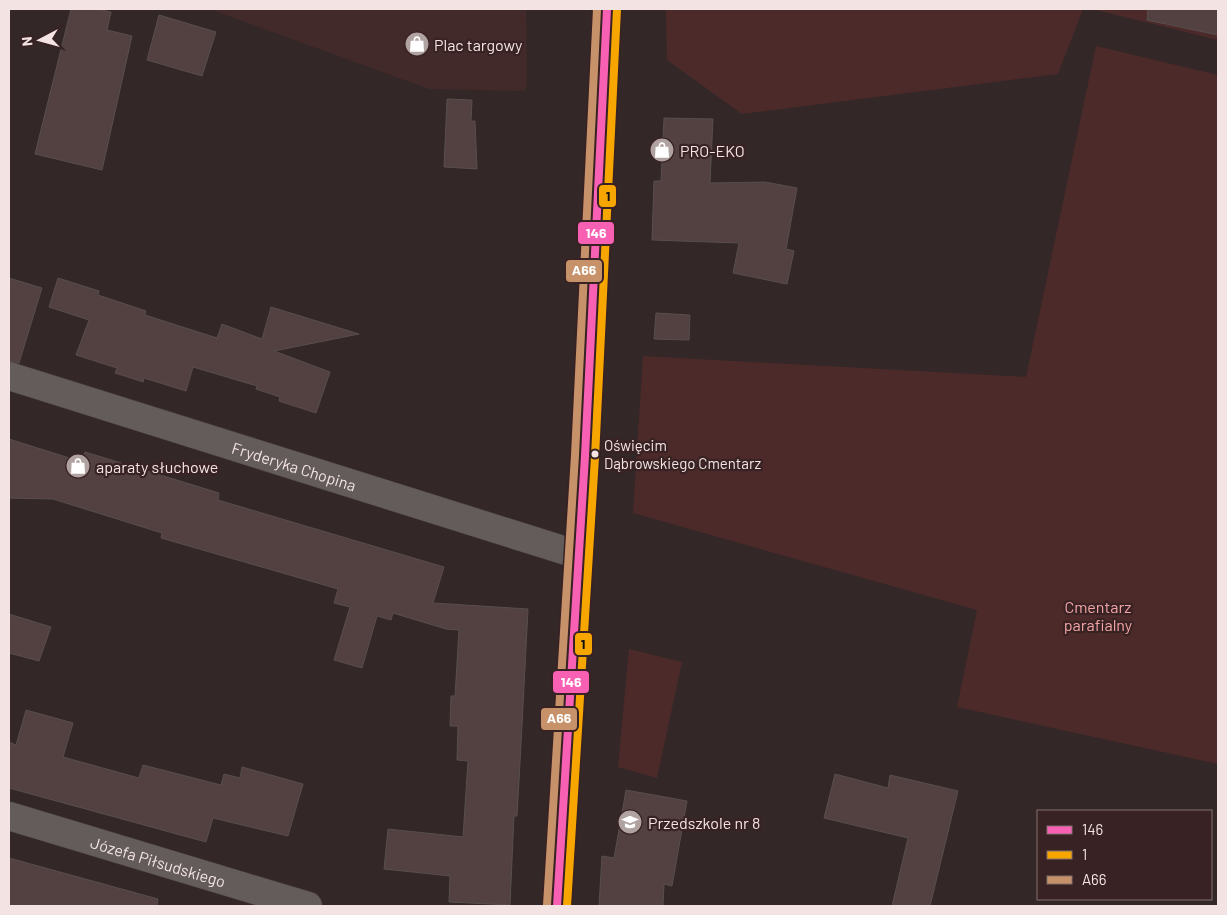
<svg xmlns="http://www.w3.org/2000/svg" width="1227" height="915" viewBox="0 0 1227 915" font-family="Barlow,sans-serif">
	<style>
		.built { fill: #432a2a }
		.green { fill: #4d2a2a }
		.building { fill: #534142; stroke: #584e4e }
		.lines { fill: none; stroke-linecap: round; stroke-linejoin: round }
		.street-casing { stroke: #4d4343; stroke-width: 29 }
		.secondary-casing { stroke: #4d4343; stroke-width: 29 }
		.street { stroke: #645b5b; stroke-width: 28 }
		.secondary { stroke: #6d6161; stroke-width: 28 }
		.bus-1-casing { stroke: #382223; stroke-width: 11 }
		.bus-2-casing { stroke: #382223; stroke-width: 11 }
		.bus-3-casing { stroke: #382223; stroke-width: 11 }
		.bus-1 { stroke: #f860b3; stroke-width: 8 }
		.bus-2 { stroke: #f7a600; stroke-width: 8 }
		.bus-3 { stroke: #c7916a; stroke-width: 8 }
		.bus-dot { fill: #f3e4e3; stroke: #382223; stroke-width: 2 }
		.labels { text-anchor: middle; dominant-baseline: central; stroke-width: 4.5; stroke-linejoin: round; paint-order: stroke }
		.bus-label { font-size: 15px; fill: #f3e4e3; stroke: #382223; text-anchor: start }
		.poi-label { font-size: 16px; fill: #f3e4e3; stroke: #382223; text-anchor: start }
		.street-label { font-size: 16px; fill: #f3e4e3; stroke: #382223 }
		.park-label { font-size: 16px; fill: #f6a5a6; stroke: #382223 }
		.line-badge { stroke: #382223; stroke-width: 2 }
		.badge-label { font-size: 14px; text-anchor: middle; font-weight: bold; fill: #fff }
		.pale-badge-label { font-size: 14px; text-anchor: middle; font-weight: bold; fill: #111 }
	</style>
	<rect width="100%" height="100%" fill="#332727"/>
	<polygon class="built" points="209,9 526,9 527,80 525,91 429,89"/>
	<g class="green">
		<polygon points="666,9 1083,9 1058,74 742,114 667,60"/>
		<polygon points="1092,9 1218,9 1218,40"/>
		<polygon points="1096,46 1218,75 1218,764 957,707 977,610 633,513 643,356 1026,377"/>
		<polygon points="629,649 682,662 657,778 618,767"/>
	</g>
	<g class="building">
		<polygon points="71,9 97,9 111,12 107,30 132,36 102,170 35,154"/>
		<polygon points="1148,9 1218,9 1218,35 1147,20"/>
		<polygon points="159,15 216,32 202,76 147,60"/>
		<polygon points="447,99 472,100 471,121 475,121 477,169 444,167"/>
		<polygon points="664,118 713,119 710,183 765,182 797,188 786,249 794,251 787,284 733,273 739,243 652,240 654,181 661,181"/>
		<polygon points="9,278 42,288 19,363 9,361"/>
		<polygon points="58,278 99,291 98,295 146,311 145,315 217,338 222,324 262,339 271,307 359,334 274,351 330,372 316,413 279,401 280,397 256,389 257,386 193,367 186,391 144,378 143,382 131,378 115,373 117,368 76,355 89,320 49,307"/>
		<polygon points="656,313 690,315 689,340 654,339"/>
		<polygon points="9,439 82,462 85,452 219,493 218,500 444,567 433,603 528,609 520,763 517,816 514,816 510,905 449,902 450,876 384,869 388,829 463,837 468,761 457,760 458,726 450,726 451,696 455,696 459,630 446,629 393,613 391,620 377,616 362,668 334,660 350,607 334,603 338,589 161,538 162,533 53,499 9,498"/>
		<polygon points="9,614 51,627 39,661 9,653"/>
		<polygon points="26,710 73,723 63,757 139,778 143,765 221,785 224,774 240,778 242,767 303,784 288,836 213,818 206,842 9,788 9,742 16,745"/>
		<polygon points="835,774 888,788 890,775 958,791 930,906 892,906 908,838 824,818"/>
		<polygon points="626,790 687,801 672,886 664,884 663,906 599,906 602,856 614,858"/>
		<polygon points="9,858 158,899 157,906 9,906"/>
	</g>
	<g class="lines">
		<defs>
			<g id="street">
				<path id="s1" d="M9 376 579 555"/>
				<path id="s2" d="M9 816 308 906"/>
			</g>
			<polyline id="secondary" points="557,906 585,456 607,9"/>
		</defs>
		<use href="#street" class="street-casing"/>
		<use href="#secondary" class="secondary-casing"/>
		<use href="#street" class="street"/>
		<use href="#secondary" class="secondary"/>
		<defs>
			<polyline id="bus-1" points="557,906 585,456 607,9"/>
			<polyline id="bus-2" points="567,906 595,457 617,9"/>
			<polyline id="bus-3" points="547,905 575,455 597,9"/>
		</defs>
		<use href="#bus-1" class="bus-1-casing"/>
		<use href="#bus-2" class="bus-2-casing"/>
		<use href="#bus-3" class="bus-3-casing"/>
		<use href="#bus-1" class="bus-1"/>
		<use href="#bus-2" class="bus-2"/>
		<use href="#bus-3" class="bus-3"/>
	</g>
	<defs>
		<symbol id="shop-disc" viewBox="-11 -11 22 22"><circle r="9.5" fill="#b0a2a1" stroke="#382223"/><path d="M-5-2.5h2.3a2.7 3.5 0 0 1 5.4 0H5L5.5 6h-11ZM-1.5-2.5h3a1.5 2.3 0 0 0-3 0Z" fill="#fff"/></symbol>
		<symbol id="school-disc" viewBox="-11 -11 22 22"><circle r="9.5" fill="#b0a2a1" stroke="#382223"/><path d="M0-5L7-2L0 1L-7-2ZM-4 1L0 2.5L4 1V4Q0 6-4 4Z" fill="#fff"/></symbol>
	</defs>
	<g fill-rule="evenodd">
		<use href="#shop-disc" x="403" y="30" width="28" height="28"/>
		<use href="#shop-disc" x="648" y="136" width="28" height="28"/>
		<use href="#shop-disc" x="64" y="452" width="28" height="28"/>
		<use href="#school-disc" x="616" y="808" width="28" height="28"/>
	</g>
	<circle class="bus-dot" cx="595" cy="454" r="4.5"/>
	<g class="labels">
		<g class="bus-label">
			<text x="604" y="445">Oświęcim<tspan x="604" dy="18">Dąbrowskiego Cmentarz</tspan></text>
		</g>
		<g class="poi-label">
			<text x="434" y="44">Plac targowy</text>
			<text x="680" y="150">PRO-EKO</text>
			<text x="96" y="466">aparaty słuchowe</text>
			<text x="648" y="822">Przedszkole nr 8</text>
		</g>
		<g class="street-label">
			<text stroke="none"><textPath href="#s1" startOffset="299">Fryderyka Chopina</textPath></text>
			<text stroke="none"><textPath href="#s2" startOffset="156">Józefa Piłsudskiego</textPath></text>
		</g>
		<g class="park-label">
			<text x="1098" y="606">Cmentarz<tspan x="1098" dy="18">parafialny</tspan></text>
		</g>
	</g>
	<g class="line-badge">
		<rect x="598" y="184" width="19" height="24" rx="5" fill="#f7a600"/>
		<rect x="577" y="221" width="38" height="24" rx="5" fill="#f860b3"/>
		<rect x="565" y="259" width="38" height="24" rx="5" fill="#c7916a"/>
		<rect x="574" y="632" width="19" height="24" rx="5" fill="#f7a600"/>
		<rect x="552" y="670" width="38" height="24" rx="5" fill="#f860b3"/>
		<rect x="540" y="707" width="38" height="24" rx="5" fill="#c7916a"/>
	</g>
	<g class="badge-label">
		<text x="596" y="238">146</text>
		<text x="584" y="275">A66</text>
		<text x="571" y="687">146</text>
		<text x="559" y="723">A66</text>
	</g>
	<g class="pale-badge-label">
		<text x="608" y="201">1</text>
		<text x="583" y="649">1</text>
	</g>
	<rect width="1227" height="915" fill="none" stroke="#f3e4e3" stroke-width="20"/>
	<rect x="1037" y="810" width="175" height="90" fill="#382223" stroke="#837070"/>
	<rect x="1047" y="826" width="25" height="8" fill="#f860b3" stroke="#837070"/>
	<text x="1082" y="835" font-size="15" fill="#f3e4e3">146</text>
	<rect x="1047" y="851" width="25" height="8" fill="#f7a600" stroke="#837070"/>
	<text x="1082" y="860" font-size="15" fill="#f3e4e3">1</text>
	<rect x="1047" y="876" width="25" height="8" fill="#c7916a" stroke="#837070"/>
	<text x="1082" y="885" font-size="15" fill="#f3e4e3">A66</text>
	<g transform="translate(40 40) rotate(264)" stroke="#382223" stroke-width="4" paint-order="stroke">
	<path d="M0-4L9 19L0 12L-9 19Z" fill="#f3e4e3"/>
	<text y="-8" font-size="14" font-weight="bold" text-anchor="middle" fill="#f3e4e3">N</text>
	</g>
</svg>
